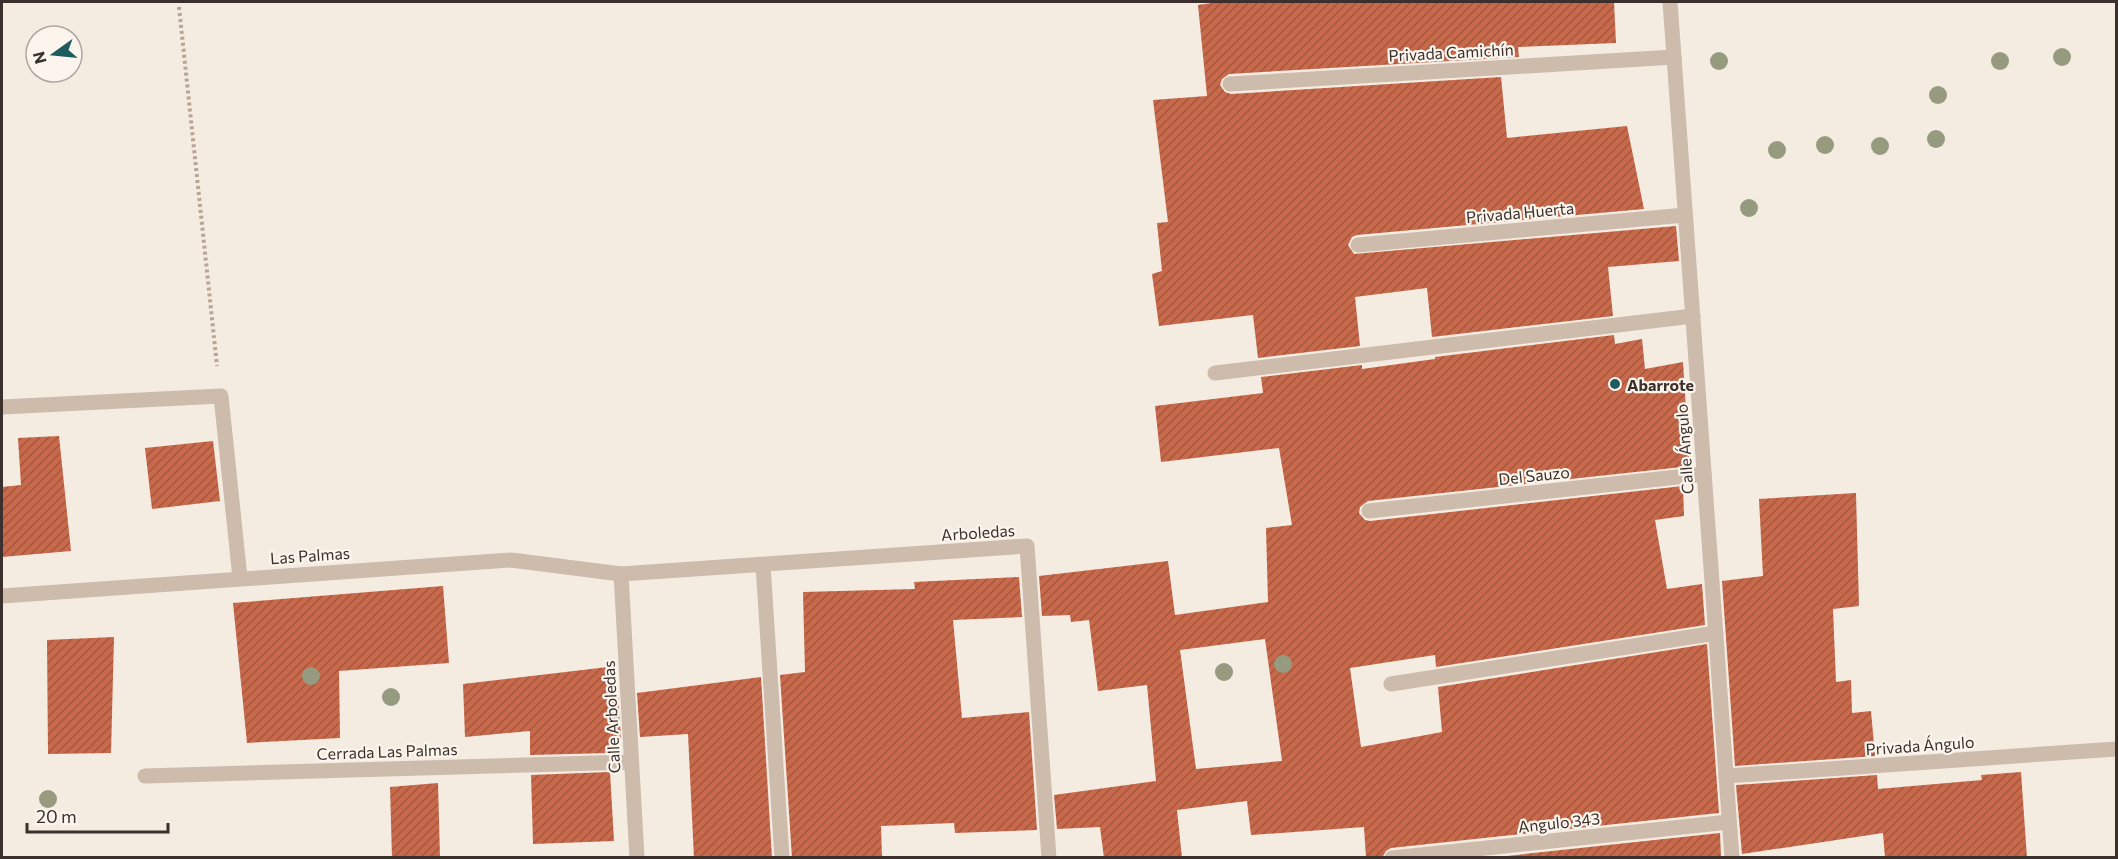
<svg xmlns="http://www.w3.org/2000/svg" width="2118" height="859" viewBox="0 0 2118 859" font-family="Commissioner,sans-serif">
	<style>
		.building { fill: url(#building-hatch); fill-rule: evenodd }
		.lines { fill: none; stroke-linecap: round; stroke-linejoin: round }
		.path { stroke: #b9a596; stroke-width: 4; stroke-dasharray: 3 3; stroke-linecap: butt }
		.service { stroke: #cdbbac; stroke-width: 15 }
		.minor { stroke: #cdbbac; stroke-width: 15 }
		.tree { fill: #969b7f }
		.poi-dot { fill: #1f5a5e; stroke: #fbf5ee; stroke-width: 2 }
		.labels { text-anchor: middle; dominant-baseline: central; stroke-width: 4.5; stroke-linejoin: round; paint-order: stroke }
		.street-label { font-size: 16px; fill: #3b302b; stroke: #fbf5ee }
		.poi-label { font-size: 16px; font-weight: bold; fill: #3b302b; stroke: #fbf5ee; text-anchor: start }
	</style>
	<defs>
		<pattern id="building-hatch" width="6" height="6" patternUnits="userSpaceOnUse" patternTransform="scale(1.5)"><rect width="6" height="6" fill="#c8694b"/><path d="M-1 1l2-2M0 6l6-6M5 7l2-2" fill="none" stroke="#a4573f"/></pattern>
	</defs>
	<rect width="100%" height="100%" fill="#f4ebe1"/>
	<g class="building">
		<polygon points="1219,2 1614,2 1616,43 1518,47 1519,57 1229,74 1222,79 1220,85 1225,92 1231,94 1501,77 1507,138 1627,126 1644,209 1357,235 1352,237 1348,245 1354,254 1676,226 1679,261 1608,267 1613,316 1432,337 1427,288 1355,297 1360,346 1258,358 1253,315 1159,326 1152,274 1162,271 1157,223 1168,222 1153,100 1207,96 1198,5"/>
		<path d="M1614 335 1615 344 1642 339 1645 369 1683 362 1689 457 1682 458V467L1368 501 1360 507 1359 513 1365 520 1370 521 1683 486 1684 516 1655 520 1667 589 1702 584 1705 625 1436 667 1435 655 1350 668 1361 747 1442 732 1438 687 1707 644 1719 813 1391 848 1386 851 1382 858H1366L1364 827 1251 835 1247 801 1177 810 1182 858H1104L1100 827 1057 829 1054 795 1156 781 1147 685 1098 691 1089 620 1071 622 1070 615 1042 616 1039 576 1168 561 1175 615 1268 602 1266 528 1292 525 1279 448 1161 462 1155 406 1263 393 1261 377 1362 365V369L1435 359V357ZM1265 639 1282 761 1196 769 1180 650Z"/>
		<polygon points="59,436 71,551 2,557 2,487 21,485 18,438"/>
		<polygon points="213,441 220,501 152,509 145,448"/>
		<polygon points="1856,493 1859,606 1833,609 1836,682 1851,680 1852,713 1871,711 1875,756 1735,766 1722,581 1763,576 1759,499"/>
		<polygon points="1019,577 1022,617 953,620 962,718 1029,712 1037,830 955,833 954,823 881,826 882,858 792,858 780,675 805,672 803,592 915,589 914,582"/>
		<polygon points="443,586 449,663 339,671 340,738 247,743 233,603"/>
		<polygon points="114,637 111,753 48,754 47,640"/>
		<polygon points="608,667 610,696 618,695 621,739 609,739 609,753 530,755 530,731 465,737 463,684"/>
		<polygon points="761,677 772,858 694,858 688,734 640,737 637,693"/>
		<polygon points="610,772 614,841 533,844 531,775"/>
		<polygon points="2021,772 2027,858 1885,858 1883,833 1742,854 1736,785 1877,775 1878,789 1982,780 1981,775"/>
		<polygon points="438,783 440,858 392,858 390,787"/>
		<polygon points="1720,833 1721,858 1488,858"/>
	</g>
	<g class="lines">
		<polyline class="path" points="179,7 217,366"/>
		<g class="service">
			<polyline points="1230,84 1674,57"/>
			<polyline points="1358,245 1685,215"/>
			<polyline points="1215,373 1693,316"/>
			<polyline points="1369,511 1704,474"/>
			<polyline points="1391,684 1716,633"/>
			<polyline points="1392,858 1729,822"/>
		</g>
		<g class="minor">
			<polyline points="1670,2 1732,858"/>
			<polyline points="2,407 221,396 240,578"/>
			<polyline points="763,565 782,858"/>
			<polyline points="621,574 637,858"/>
			<polyline points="2,596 511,560 621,574 1027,546 1049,858"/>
			<polyline points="145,776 631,762"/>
			<polyline points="1726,776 2116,749"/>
		</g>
	</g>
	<g class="tree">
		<circle cx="2062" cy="57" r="9"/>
		<circle cx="1719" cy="61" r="9"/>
		<circle cx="2000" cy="61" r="9"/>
		<circle cx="1938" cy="95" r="9"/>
		<circle cx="1936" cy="139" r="9"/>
		<circle cx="1825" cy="145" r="9"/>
		<circle cx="1880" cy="146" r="9"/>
		<circle cx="1777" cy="150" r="9"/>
		<circle cx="1749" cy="208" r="9"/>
		<circle cx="1283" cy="664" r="9"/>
		<circle cx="1224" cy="672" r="9"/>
		<circle cx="311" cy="676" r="9"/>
		<circle cx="391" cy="697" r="9"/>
		<circle cx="48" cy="799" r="9"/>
	</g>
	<circle class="poi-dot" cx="1615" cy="384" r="6"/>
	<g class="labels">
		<g class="street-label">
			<text transform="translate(1451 52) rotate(-3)">Privada Camichín</text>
			<text transform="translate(1520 212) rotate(-5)">Privada Huerta</text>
			<text transform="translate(1684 449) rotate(-94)">Calle Ángulo</text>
			<text transform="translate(1534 475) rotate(-6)">Del Sauzo</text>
			<text transform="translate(978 532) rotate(-4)">Arboledas</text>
			<text transform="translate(310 555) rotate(-4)">Las Palmas</text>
			<text transform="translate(611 717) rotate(-93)">Calle Arboledas</text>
			<text transform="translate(1920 745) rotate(-4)">Privada Ángulo</text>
			<text transform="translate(387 751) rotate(-2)">Cerrada Las Palmas</text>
			<text transform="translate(1559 822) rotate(-6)">Angulo 343</text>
		</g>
		<g class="poi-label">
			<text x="1627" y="384">Abarrote</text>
		</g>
	</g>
	<rect width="2118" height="859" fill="none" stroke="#3b302b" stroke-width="6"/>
	<g transform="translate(54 54) rotate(255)"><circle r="28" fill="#fbf5ee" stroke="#aea6a0" stroke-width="1.5"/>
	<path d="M0-4.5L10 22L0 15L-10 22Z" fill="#1f5a5e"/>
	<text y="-9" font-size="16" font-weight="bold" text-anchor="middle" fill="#3b302b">N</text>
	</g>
	<path d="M27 823v9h141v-9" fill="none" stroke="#3b302b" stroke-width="3"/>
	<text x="36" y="823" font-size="18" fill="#3b302b" stroke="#fbf5ee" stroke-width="4.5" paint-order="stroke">20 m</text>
</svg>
